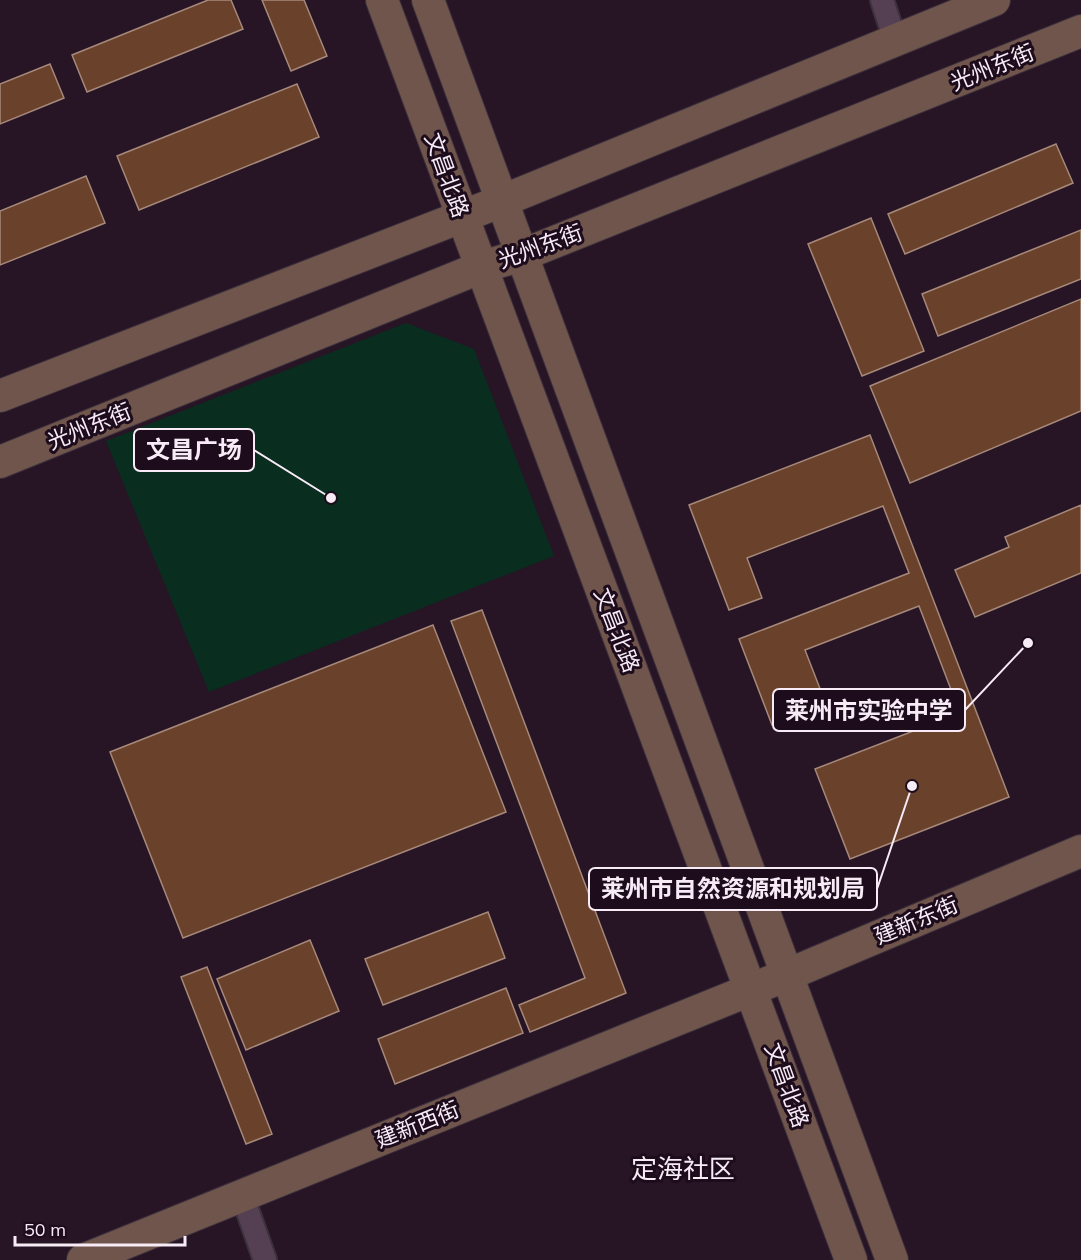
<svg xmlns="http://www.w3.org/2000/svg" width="1081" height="1260" viewBox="0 0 1081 1260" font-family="Mulish,'Noto Sans SC',sans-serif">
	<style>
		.green { fill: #092d1e }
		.building { fill: #6a412b; stroke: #a6897a; stroke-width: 1.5 }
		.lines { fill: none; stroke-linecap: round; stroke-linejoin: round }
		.street-casing { stroke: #3d313d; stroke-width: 26 }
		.secondary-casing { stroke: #3d313d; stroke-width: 34 }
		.street { stroke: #543f53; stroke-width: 22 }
		.secondary { stroke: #70554c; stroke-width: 32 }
		.labels { text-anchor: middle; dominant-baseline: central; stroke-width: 6; stroke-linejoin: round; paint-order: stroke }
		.street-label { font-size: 22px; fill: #f7ebf6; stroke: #1d0c1c }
		.quarter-label { font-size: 26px; fill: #f7ebf6; stroke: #1d0c1c }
		.leader { fill: none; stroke: #f7ebf6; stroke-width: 2 }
		.callout-dot { fill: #f7ebf6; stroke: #1d0c1c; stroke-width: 2 }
		.callout { fill: #1d0c1c; stroke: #f7ebf6; stroke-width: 2 }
		.callout-label { font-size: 24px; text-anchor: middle; font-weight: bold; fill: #f7ebf6 }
	</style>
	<rect width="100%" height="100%" fill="#271526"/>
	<polygon class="green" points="406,323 474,349 554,556 209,692 106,441"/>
	<g class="building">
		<polygon points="208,0 231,0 243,29 87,92 72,55"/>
		<polygon points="262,0 304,0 327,56 291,71"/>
		<polygon points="50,64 64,98 0,124 0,84"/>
		<polygon points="297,84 319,137 139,210 117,156"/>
		<polygon points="1056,144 1073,183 905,254 888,214"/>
		<polygon points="86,176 105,223 0,265 0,211"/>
		<polygon points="871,218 924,351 862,376 808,244"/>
		<polygon points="1081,230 1081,279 938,336 922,294"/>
		<polygon points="1081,299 1081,411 910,483 870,386"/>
		<polygon points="870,435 1009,797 850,859 815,769 960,713 919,606 805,650 826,704 772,725 739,639 909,573 883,506 747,558 762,598 729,610 689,505"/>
		<polygon points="1081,505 1081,573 975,617 955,570 1009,547 1005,537"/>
		<polygon points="482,610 626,993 530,1032 519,1005 585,978 451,621"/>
		<polygon points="433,625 506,812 183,938 110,752"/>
		<polygon points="488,912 505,958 383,1005 365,959"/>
		<polygon points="310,940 339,1011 246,1050 217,979"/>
		<polygon points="207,967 272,1134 246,1144 181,977"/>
		<polygon points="506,988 523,1033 395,1084 378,1039"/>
	</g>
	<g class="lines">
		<defs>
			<g id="street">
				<polyline points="882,0 895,40"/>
				<polyline points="242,1195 265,1260"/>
			</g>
			<g id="secondary">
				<polyline points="382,0 851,1260"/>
				<polyline points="428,0 892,1260"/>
				<polyline points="0,396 502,201 994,0"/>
				<polyline points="0,462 482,267 522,255 1081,31"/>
				<polyline points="83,1260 787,975 1081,851"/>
			</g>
		</defs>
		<use href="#street" class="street-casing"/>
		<use href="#secondary" class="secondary-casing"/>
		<use href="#street" class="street"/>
		<use href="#secondary" class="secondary"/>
	</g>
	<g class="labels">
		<g class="street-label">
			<text transform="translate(992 67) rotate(-22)">光州东街</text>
			<text transform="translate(447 175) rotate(70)">文昌北路</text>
			<text transform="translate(540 246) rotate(-20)">光州东街</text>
			<text transform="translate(89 426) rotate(-22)">光州东街</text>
			<text transform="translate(617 630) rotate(69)">文昌北路</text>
			<text transform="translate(916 920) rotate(-23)">建新东街</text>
			<text transform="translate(787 1085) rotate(70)">文昌北路</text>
			<text transform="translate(417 1124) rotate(-22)">建新西街</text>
		</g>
		<g class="quarter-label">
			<text x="683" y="1168">定海社区</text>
		</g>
	</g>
	<path class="leader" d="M331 498L254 450M1028 643L965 710M912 786L877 889"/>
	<g class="callout-dot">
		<circle cx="331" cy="498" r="6"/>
		<circle cx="1028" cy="643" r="6"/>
		<circle cx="912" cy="786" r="6"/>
	</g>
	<g class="callout">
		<rect x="134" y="429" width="120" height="42" rx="6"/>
		<rect x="773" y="689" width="192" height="42" rx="6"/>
		<rect x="589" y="868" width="288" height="42" rx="6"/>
	</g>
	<g class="callout-label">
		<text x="194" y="458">文昌广场</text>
		<text x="869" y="719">莱州市实验中学</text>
		<text x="733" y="897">莱州市自然资源和规划局</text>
	</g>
	<path d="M15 1236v9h170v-9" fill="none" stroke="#f7ebf6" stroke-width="3"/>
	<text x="24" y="1236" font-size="18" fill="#f7ebf6" stroke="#1d0c1c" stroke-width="4.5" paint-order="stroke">50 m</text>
</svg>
